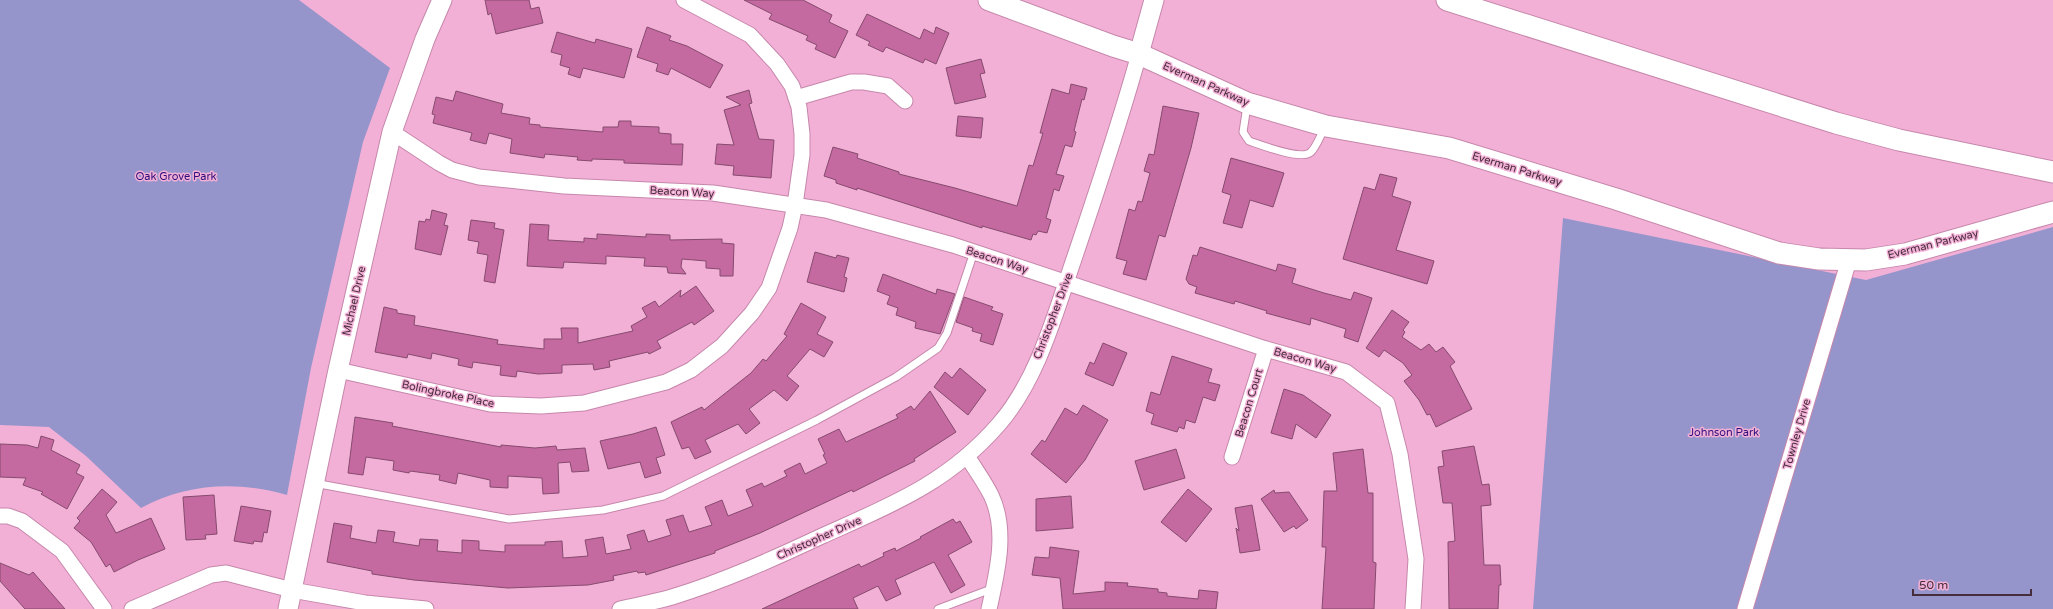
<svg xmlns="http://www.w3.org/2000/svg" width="2053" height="609" viewBox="0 0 2053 609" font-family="'Varela Round',sans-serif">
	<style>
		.green { fill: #9595cc }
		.building { fill: #c569a1; stroke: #854b6e }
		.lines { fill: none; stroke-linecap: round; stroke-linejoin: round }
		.service-casing { stroke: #c687ab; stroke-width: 9 }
		.minor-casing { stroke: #c687ab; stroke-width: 17 }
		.tertiary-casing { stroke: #c687ab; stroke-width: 21 }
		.secondary-casing { stroke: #c687ab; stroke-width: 23 }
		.service { stroke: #fff; stroke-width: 7 }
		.minor { stroke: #fff; stroke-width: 15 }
		.tertiary { stroke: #fff; stroke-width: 19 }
		.secondary { stroke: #fff; stroke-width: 21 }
		.labels { text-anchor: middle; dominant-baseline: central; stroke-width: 3; stroke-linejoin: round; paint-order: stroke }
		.street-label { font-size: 11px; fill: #472d3c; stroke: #f3b0d6 }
		.park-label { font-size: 11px; fill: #2e0e7c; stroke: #f3b0d6 }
	</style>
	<rect width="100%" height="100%" fill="#f3b0d6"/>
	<g class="green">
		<path d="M0 0H299L390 68 363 142 311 368 287 495C238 481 187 483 141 508L86 456 49 427 0 425Z"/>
		<polygon points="1563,218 1866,280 2053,227 2053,609 1533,609"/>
	</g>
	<g class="building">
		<polygon points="485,0 529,0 531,9 539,7 543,23 496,34 491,13 488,15"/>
		<polygon points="744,0 803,0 832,15 829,22 848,31 835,58 815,49 817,45 806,40 808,36 769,19 772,14"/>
		<polygon points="867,14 920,39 924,29 934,34 936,27 949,33 936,64 925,59 923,63 886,47 883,52 868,45 870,42 856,35"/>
		<polygon points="647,27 671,36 669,40 687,46 723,65 710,88 671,68 668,75 656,71 658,64 637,57"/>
		<polygon points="557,32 595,43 596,39 632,49 624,78 583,68 580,78 568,74 570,68 560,65 562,55 551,52"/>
		<polygon points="981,59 985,73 980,74 986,97 955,104 946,68"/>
		<polygon points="1071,84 1087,88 1084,100 1082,99 1074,131 1076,132 1072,147 1065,145 1056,174 1064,176 1059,191 1054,189 1046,218 1051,220 1047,233 1038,231 1036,235 1033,234 1031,240 982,226 982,228 857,188 857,190 836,183 836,180 824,176 833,147 858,154 857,158 899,172 899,174 955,188 1017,206 1029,165 1033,166 1043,133 1040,133 1052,89 1069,94"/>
		<polygon points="749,90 752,103 749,104 759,139 774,140 771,178 733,175 734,166 715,164 717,144 734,145 724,110 741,105 726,97"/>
		<polygon points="456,91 503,104 501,113 530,118 529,124 540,125 540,127 603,132 603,127 618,127 619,121 631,121 631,126 659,127 659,133 671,134 671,144 683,144 682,165 624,163 624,160 592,159 592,161 577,160 578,157 545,154 544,158 510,153 512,139 489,133 486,144 470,140 472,133 433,123 435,115 432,114 436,97 453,101"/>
		<polygon points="1163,106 1199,113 1191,148 1165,237 1159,235 1146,280 1123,274 1127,261 1116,258 1129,209 1135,211 1138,201 1142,202 1150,173 1144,171 1149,154 1154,155"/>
		<polygon points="958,116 983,118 981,138 956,136"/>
		<polygon points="1231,158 1284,173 1273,207 1250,200 1242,228 1223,223 1231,195 1222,192"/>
		<polygon points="1380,174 1397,178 1392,196 1411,202 1396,250 1434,261 1427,284 1343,259 1364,187 1375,190"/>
		<polygon points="432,210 447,214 444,225 448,226 441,255 415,249 419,221 425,222 426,219 430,220"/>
		<polygon points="471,220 495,223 494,228 504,230 495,283 484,281 488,255 477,253 479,242 468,240"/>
		<polygon points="530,224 549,225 548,240 584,242 584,238 597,239 597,234 646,237 646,234 670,235 670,240 722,239 722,243 734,244 733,276 720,276 720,269 706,268 706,261 682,259 681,267 686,274 668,273 667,267 644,266 645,258 606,256 606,264 564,262 563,268 527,266"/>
		<polygon points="1200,247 1276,271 1278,264 1296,269 1292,283 1324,293 1351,300 1354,292 1372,298 1358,342 1344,337 1346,329 1311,318 1310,325 1266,313 1267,311 1235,301 1234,304 1195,293 1197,287 1189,284 1186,279 1193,255 1197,256"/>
		<polygon points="815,252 836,258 837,255 849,258 844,277 847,278 844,292 807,282"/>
		<polygon points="883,274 936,294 937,289 955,294 940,334 915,328 916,322 896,315 898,308 887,304 890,296 877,291"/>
		<polygon points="696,286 714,311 694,325 692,322 657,341 661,348 649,354 648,352 609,361 610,367 594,370 593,364 562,365 562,373 538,374 517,371 516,377 500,375 501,366 473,362 472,368 458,365 459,359 432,353 431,359 408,354 407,358 375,352 384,307 397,310 397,313 415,316 414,325 498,340 497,344 544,349 544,339 562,339 561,328 578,328 578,343 633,331 631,326 647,317 642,308 655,301 659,307 681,290 680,297"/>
		<polygon points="964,297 993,307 991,310 1003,314 993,345 980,341 982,334 972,331 973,328 956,322"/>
		<polygon points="801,303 826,317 817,334 833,342 824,357 810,349 787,376 799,386 787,401 774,390 749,409 760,423 746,434 738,424 705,440 711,452 695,459 689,447 682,449 671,422 702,407 704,410 751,373 763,359 766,361 787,336 784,334"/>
		<polygon points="1392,310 1409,322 1403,330 1405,332 1402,337 1421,350 1429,344 1436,352 1443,347 1455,362 1450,366 1472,409 1436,427 1430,414 1427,415 1419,400 1404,381 1412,375 1403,363 1384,350 1379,357 1366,348"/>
		<polygon points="1103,343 1127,353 1113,386 1085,374 1090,362 1094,364"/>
		<polygon points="1172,356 1212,369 1208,382 1220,385 1215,401 1203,397 1195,423 1186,420 1184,429 1179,427 1177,432 1151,424 1154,414 1146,411 1151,392 1160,395"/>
		<polygon points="960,368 986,390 968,415 934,387 945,372 952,378"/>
		<polygon points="1284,389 1303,395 1331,415 1316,438 1296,424 1292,439 1271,433"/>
		<polygon points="930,391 956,432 914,459 915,461 853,492 852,490 760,533 715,551 715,553 646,575 645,572 638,573 637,571 613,576 614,580 588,585 508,588 414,580 372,574 372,571 327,562 334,523 352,526 350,538 376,543 378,530 395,532 393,542 419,546 420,539 438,540 437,551 462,553 462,540 479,541 479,550 505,552 505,545 545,545 545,542 562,541 563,558 588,556 585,540 603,537 606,554 631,549 627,535 644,530 648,542 671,535 666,520 683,515 689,532 712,525 705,507 722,500 728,516 753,506 746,490 762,483 764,487 787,476 784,471 800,463 805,474 827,463 823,455 825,454 818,439 839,429 846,442 898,418 896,415 911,406 914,410"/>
		<polygon points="1083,405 1108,420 1085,460 1066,483 1031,454 1042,440 1045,442 1065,408 1077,415"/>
		<polygon points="355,417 393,423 392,426 501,447 501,445 535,448 556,446 557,450 585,448 589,471 572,472 570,462 558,463 559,493 543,494 542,478 508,476 508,488 490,487 490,480 458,473 456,484 439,480 440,475 410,471 409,473 393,470 394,461 366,457 363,475 348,473"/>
		<polygon points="656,427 665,455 656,458 661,473 645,478 640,462 608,469 600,441 633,434"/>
		<polygon points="41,436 54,440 51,450 80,465 76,473 84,477 67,509 41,494 43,492 23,485 26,478 0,477 0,444 27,445 38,448"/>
		<polygon points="1474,446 1482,485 1489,484 1491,505 1481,506 1484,565 1500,565 1501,585 1499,585 1498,609 1449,609 1448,542 1455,541 1452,503 1443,503 1438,467 1444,466 1442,451"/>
		<polygon points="1176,449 1185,478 1144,490 1135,461"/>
		<polygon points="1363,449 1368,493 1373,493 1373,562 1376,563 1374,609 1322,609 1326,547 1322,547 1324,491 1337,491 1333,453"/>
		<polygon points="102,489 117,502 106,515 116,533 151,518 165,549 138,560 114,572 110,564 106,567 91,542 74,528 80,521 77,518"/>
		<polygon points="1188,489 1212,509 1186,542 1161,522"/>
		<polygon points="1274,490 1275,493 1289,492 1308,520 1296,529 1294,526 1284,532 1261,499"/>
		<polygon points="214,495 217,534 205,535 206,539 186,540 183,497"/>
		<polygon points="1071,496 1073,528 1036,531 1036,499"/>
		<polygon points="1252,505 1260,550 1240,553 1236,528 1239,531 1235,508"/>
		<polygon points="241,506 271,511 267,533 264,532 262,542 254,541 253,544 234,541"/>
		<polygon points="953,519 956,523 960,521 972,542 948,555 965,585 951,593 934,562 895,580 901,594 886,601 878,586 853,598 858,609 762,609 859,564 861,567 884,556 883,553 895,548 896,551 921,538 920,537"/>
		<polygon points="1050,547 1079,551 1073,594 1105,591 1105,582 1128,583 1127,586 1158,589 1158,592 1167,593 1167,596 1198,599 1199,590 1218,592 1216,609 1063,609 1060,578 1032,575 1035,557 1049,558"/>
		<polygon points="0,563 29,575 33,572 65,609 25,609 0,581"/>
	</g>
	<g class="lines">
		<defs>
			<g id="service">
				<path d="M1247 106 1243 132 1249 141C1261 145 1302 161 1311 152 1317 146 1321 134 1325 127"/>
				<polyline points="314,483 509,519 603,510 663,496 817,420 896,377 938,348 947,333 974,252"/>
				<polyline points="938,609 994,588"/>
			</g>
			<g id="minor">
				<polyline points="796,98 851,82 864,82 888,86 905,101"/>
				<polyline points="392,132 439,163 452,170 479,177 564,186 713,193 826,210 953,245 1266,349 1346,372 1387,403 1400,454 1416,559 1413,609"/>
				<polyline points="338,370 490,404 541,406 584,403 666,382 691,370 722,346 752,313 769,288 790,228 795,205 802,155 802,134 799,107 792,86 777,64 750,35 684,0"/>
				<path d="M967 456C975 469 984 481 991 495 1008 530 997 573 989 609"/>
				<polyline points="1232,457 1266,349"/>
				<polyline points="0,516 8,516 22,521 62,551 104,609"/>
				<polyline points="132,609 211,575 226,573 292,590 365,603 426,609"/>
				<path d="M620 609C637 605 655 602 672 597 724 581 773 559 822 536 891 505 948 483 999 424 1038 379 1055 314 1074 259 1097 191 1120 123 1139 54"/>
				<polyline points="1745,609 1849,260"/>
			</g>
			<g id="tertiary">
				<polyline points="1139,54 1154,0"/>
				<polyline points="288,609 338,370 392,132 425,39 442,0"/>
			</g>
			<g id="secondary">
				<polyline points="989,0 1113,46 1139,54 1247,103 1326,126 1449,148 1616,199 1779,253 1819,259 1866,260 1905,254 2053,212"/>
				<polyline points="1447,0 1836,123 1899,140 2053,172"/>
			</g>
		</defs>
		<use href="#service" class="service-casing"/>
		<use href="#minor" class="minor-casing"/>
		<use href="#tertiary" class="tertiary-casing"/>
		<use href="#secondary" class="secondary-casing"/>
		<use href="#service" class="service"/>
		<use href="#minor" class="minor"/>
		<use href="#tertiary" class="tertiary"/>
		<use href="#secondary" class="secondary"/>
	</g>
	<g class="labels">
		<g class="street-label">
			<text transform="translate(1206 84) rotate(24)">Everman Parkway</text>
			<text transform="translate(1517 169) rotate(17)">Everman Parkway</text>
			<text transform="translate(682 192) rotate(3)">Beacon Way</text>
			<text transform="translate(1933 244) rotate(-14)">Everman Parkway</text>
			<text transform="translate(997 260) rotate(18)">Beacon Way</text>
			<text transform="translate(354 301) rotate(-77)">Michael Drive</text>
			<text transform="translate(1053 316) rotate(-69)">Christopher Drive</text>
			<text transform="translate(1305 360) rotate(16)">Beacon Way</text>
			<text transform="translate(448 394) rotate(12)">Bolingbroke Place</text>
			<text transform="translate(1249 403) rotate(-73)">Beacon Court</text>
			<text transform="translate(1797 434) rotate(-74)">Townley Drive</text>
			<text transform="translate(819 538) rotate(-24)">Christopher Drive</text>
		</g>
		<g class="park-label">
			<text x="176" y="176">Oak Grove Park</text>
			<text x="1724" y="432">Johnson Park</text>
		</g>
	</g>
	<path d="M1913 589v6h118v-6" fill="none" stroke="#472d3c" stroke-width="2"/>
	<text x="1919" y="589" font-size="12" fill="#472d3c" stroke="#f3b0d6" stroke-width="3" paint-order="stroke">50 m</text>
</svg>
